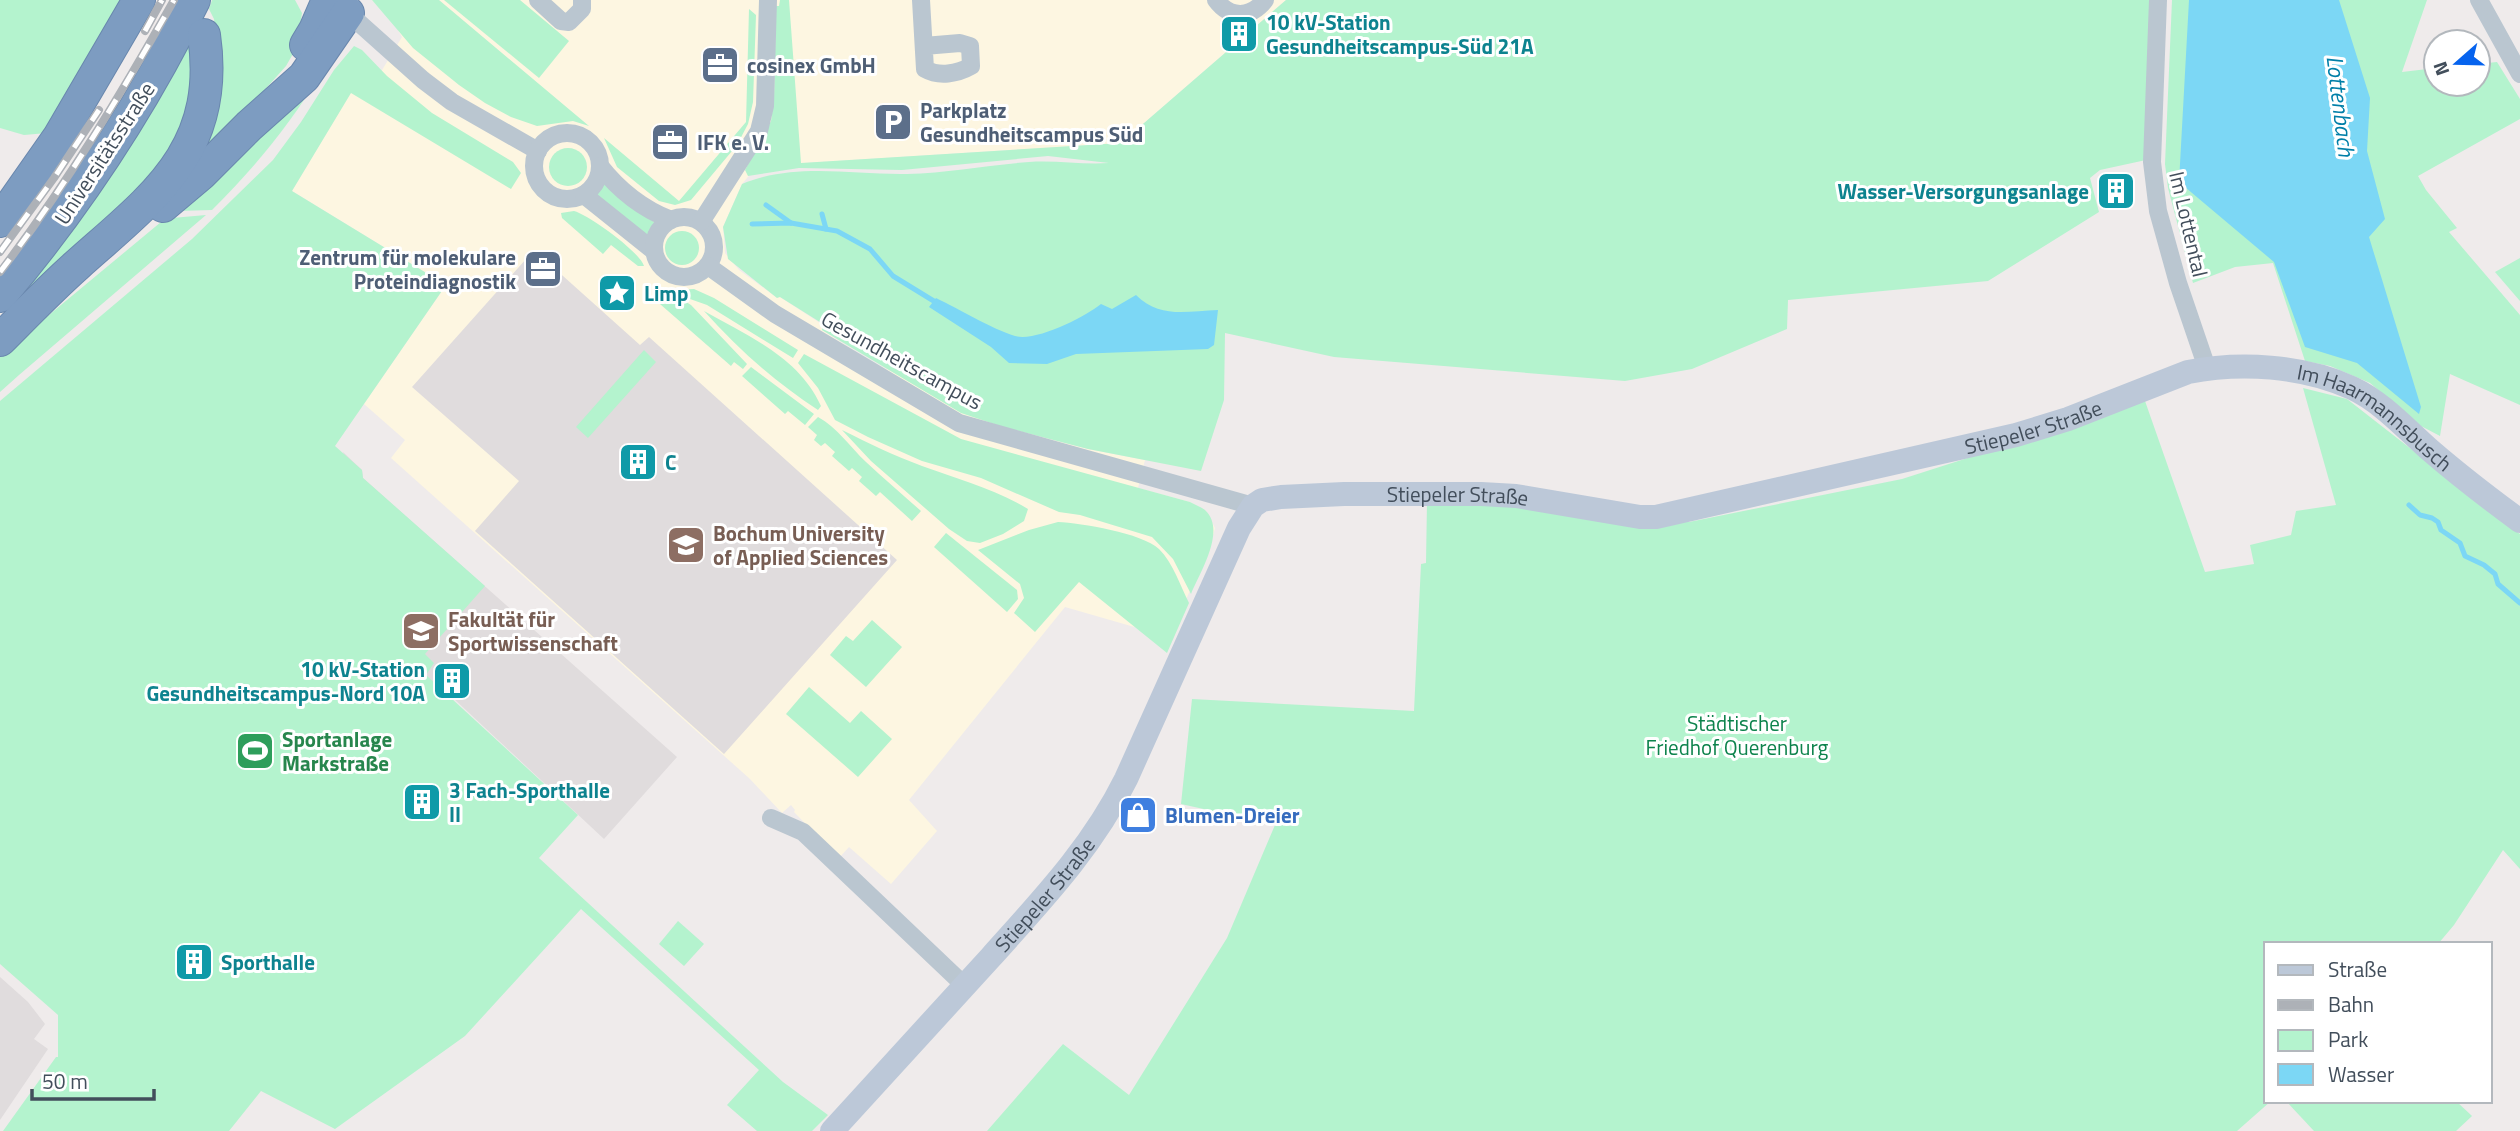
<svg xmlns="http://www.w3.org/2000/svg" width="2520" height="1131" viewBox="0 0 2520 1131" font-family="'Titillium Web',sans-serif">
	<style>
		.commercial { fill: #fdf6e1 }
		.education { fill: #e0dcdd }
		.green { fill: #b4f3ce }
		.water { fill: #7cd7f5 }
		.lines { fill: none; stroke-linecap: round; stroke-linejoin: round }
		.stream { stroke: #7cd7f5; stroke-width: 5 }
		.highway-casing { stroke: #6987ad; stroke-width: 34 }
		.street { stroke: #bac6d0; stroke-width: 18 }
		.secondary { stroke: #bcc8d8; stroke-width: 24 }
		.highway { stroke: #7d9cc1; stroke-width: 32 }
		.rail-casing { stroke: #adb1b7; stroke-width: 8 }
		.rail { stroke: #fff; stroke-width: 5; stroke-dasharray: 16; stroke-linecap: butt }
		.labels { text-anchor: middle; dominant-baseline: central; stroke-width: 6; stroke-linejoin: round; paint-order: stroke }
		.culture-label { font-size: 21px; font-weight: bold; fill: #0d838f; stroke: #fff; text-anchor: start }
		.service-label { font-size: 21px; font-weight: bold; fill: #4e5e75; stroke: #fff; text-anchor: start }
		.street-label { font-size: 21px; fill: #424e5b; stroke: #fff }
		.education-label { font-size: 21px; font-weight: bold; fill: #785e54; stroke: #fff; text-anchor: start }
		.park-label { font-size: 21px; fill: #0d834c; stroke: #fff }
		.leisure-label { font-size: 21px; font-weight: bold; fill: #27864d; stroke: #fff; text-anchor: start }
		.shop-label { font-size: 21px; font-weight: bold; fill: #366cbe; stroke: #fff; text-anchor: start }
		.water-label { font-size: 23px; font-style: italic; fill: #017fa8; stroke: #fff }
	</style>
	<rect width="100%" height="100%" fill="#efebeb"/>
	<polygon class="commercial" points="372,0 1286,0 1121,143 757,166 742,184 723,227 725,253 739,270 776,297 780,297 823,325 822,330 870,361 1003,427 1088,449 1145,460 1138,488 1190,502 1206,511 1215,528 1211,544 1169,637 1065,607 909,800 937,831 891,884 849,847 839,858 794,812 795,810 791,805 782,813 750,779 391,458 405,440 364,404 446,285 292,191 351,92 364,100 402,37 395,25"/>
	<g class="education">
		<polygon points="534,250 640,345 649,337 897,560 724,754 475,531 519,481 412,387"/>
		<polygon points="343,452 362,470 363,478 677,757 604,839 437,683 412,719"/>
		<polygon points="0,977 28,1002 45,1024 34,1039 48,1049 0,1120"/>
	</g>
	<g class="green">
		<polygon points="0,0 125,0 47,133 24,135 0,128"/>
		<polygon points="212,0 295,0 302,13 300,26 306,31 286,66 199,163 218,46 214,19 209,9"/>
		<polygon points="372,0 439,0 589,126 573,121 537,126 511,117 485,103 459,85 413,48"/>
		<polygon points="444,0 520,0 569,41 539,78"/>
		<path d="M780 0H789L801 163 1121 143 1286 0H2151L2146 160 2100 170 2090 178 2099 212 1988 281 1788 300 1787 329 1692 369 1625 381 1334 357 1225 333 1224 400 1201 471 1088 449 1003 427 961 413 822 330 823 324 780 297 777 298 728 259 723 227 742 184C796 162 851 175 907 174 948 173 988 165 1029 162 1056 160 1083 165 1109 163L1048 156 902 170 799 168 748 176 745 170 771 121 774 98 776 6H779Z"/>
		<polygon points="2172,0 2427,0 2402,72 2436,68 2436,84 2478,84 2478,64 2497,62 2520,99 2520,119 2418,176 2426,190 2457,228 2449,232 2520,315 2520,405 2450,374 2440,436 2421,426 2370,383 2330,366 2305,361 2273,263 2235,267 2193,283 2168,188 2165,164"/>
		<polygon points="749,9 756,15 753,102 748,124 737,145 691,200 675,205 659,201 617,167 604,138 679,201 746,122"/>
		<polygon points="197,30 183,148 0,323 67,234"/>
		<polygon points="354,46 362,50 387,76 432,113 513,162 521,173 511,189 351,93 292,191 446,285 335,446 362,470 363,478 485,586 425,654 434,663 426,675 578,815 539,858 783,1082 828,1115 812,1131 757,1131 727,1105 759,1070 581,909 465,1036 335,1129 261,1091 229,1131 3,1131 56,1057 58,1057 58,1015 0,964 0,401 192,239 273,160 301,122 334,70"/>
		<path d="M322 72C288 127 257 165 212 210L178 211Z"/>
		<circle cx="568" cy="167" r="19"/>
		<polygon points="604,182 655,223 646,238 594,196"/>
		<path d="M574 211C589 215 640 252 644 266H638L611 245 603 254 562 218 561 213Z"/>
		<polygon points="206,215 19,375 0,392 0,356 14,344 161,222 172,218"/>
		<circle cx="682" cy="248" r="17"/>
		<polygon points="2520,258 2520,301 2495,272"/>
		<polygon points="694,289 714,298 798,350 793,358 707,305 690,299 676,290"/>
		<polygon points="670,292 691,305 747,364 743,369 734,362 731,366 660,304"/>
		<path d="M704 311C748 336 799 357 821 406L818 410C774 381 738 349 704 311Z"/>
		<polygon points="644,350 656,362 588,438 576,427"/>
		<path d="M804 354 961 439 1190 502C1194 504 1201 507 1205 510 1227 530 1200 572 1191 594L1173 559 1152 537 1080 515 1059 512 981 478 922 461 868 437 835 420 818 388 798 363Z"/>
		<polygon points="751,367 814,414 805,425 788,411 785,414 742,376"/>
		<polygon points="2303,388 2347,399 2520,534 2520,869 2503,850 2454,925 2438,944 2266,944 2266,1101 2271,1101 2237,1131 987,1131 1063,1044 1129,1095 1227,938 1275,825 1181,804 1192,699 1414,711 1421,564 1426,563 1427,502 1510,503 1689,522 1902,479 2145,401 2205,572 2254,564 2250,545 2291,535 2296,511 2336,505"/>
		<path d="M818 417C837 427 850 447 866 462 884 479 903 495 921 511L912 521 880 492 876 496 859 481 862 477 852 468 849 471 832 456 835 452 825 443 821 446 814 440 817 435 808 427Z"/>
		<path d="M842 430C868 443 895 456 922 466 958 479 995 489 1028 509L1024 521 1003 534 980 543 967 541 949 529 871 461Z"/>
		<path d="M1058 522C1081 523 1142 533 1159 549 1173 563 1180 585 1189 603L1167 653 1079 582 1035 632 1014 613 1024 598 1020 584 978 550 1029 530Z"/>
		<polygon points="946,533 1017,590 1018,599 1007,612 934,547"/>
		<polygon points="872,620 902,647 866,687 830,655 846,636 853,641"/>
		<polygon points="809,687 850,723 861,711 892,739 858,777 786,714"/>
		<polygon points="678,921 704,944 684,966 659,944"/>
		<polygon points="2286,1101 2456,1101 2472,1116 2456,1131 2314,1131"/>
	</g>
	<g class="water">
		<polygon points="2189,0 2339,0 2370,98 2367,151 2385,219 2369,237 2421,407 2419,414 2357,363 2305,347 2274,262 2179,182"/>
		<path d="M1136 295C1160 319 1187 311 1218 310L1214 345 1208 349 1076 354 1047 364 1009 363 991 347 929 307 936 298C959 309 992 329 1015 336 1036 342 1085 317 1101 304L1112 309Z"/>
	</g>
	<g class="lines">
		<g class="stream">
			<polyline points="766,205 791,223"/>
			<polyline points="822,214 826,229"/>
			<polyline points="752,224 791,223 837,231 870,249 893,276 937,303"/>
			<polyline points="2409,505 2420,515 2432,518 2438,522 2441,530 2460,543 2465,556 2484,565 2495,574 2498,584 2520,603"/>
		</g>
		<defs>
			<g id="highway">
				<polyline points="306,45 315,30 328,0"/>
				<polyline points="163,206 201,174 249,126 304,77 348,13"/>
				<polyline points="0,221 59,137 139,0"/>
				<path d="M0 296C76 206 142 106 194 0"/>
				<path d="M0 340C25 315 50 289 77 265 153 197 221 151 204 35"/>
			</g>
		</defs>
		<use href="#highway" class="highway-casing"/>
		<g class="street">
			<polyline points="538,0 561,21 569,22 582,9 582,0"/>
			<path d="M921 0 925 69C939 77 957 74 971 66L970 46 960 43 924 46"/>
			<path d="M1216 0C1230 19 1251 18 1265 0"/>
			<polyline points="2158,0 2152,162 2158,211 2178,283 2207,368"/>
			<polyline points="2479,0 2520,74"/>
			<polyline points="351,6 348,13 423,80 452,102 538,151"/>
			<circle cx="567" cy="166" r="33"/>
			<path d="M600 166C618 189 643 209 671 220"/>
			<polyline points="584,195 654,251"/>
			<circle cx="684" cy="247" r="30"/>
			<polyline points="701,222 759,131 765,106 768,0"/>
			<polyline points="708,266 775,314 959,423 1253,506"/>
			<polyline points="771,818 803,832 965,986"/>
		</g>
		<path class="secondary" id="s1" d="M832 1131C885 1073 938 1015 991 957 1041 901 1092 848 1126 779L1239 528 1253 506 1262 500 1281 497 1344 494H1481L1516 496 1640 517H1656L2016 435 2068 419 2188 372C2239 362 2303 365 2352 388 2382 402 2406 429 2431 451 2460 476 2490 499 2520 521"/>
		<use href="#highway" class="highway"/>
		<defs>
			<g id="rail">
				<polyline points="145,31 162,0"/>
				<polyline points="0,252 54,178 99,110"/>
				<path d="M0 272C66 186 121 94 174 0"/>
			</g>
		</defs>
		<use href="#rail" class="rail-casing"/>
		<use href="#rail" class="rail"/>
	</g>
	<defs>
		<symbol id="building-square" viewBox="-11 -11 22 22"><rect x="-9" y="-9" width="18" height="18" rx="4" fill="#0f9aa8" stroke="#fff"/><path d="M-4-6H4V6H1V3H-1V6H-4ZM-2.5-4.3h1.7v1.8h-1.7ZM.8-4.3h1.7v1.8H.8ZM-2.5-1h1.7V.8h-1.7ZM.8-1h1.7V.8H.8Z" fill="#fff"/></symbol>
		<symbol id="office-square" viewBox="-11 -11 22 22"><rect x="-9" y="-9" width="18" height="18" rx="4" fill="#5c6f8a" stroke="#fff"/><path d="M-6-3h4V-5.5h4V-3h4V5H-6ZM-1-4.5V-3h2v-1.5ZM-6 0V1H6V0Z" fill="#fff"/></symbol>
		<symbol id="parking-square" viewBox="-11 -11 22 22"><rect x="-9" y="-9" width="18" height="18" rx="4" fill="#5c6f8a" stroke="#fff"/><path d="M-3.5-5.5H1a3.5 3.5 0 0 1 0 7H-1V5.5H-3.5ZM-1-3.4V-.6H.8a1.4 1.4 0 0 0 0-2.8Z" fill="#fff"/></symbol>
		<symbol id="sight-square" viewBox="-11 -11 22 22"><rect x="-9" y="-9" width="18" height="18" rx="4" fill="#0f9aa8" stroke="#fff"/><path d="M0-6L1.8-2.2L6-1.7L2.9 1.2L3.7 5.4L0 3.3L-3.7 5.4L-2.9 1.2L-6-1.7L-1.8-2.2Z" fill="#fff"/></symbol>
		<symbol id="university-square" viewBox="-11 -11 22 22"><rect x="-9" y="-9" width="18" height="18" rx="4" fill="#8d6e63" stroke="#fff"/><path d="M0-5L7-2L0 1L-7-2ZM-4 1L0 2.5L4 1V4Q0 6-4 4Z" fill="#fff"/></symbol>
		<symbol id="stadium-square" viewBox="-11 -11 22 22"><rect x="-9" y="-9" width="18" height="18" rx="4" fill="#2e9e5b" stroke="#fff"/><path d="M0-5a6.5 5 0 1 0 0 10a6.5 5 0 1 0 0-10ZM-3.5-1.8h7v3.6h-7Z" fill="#fff"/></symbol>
		<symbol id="shop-square" viewBox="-11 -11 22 22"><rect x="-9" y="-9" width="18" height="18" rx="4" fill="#3f7fe0" stroke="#fff"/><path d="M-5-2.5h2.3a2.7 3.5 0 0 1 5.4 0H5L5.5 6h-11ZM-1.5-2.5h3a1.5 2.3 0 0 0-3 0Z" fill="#fff"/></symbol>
	</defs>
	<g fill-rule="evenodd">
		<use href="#building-square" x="1217" y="12" width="44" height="44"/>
		<use href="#office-square" x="698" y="43" width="44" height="44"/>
		<use href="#parking-square" x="871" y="100" width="44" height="44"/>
		<use href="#office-square" x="648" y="120" width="44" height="44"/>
		<use href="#building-square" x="2094" y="169" width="44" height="44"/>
		<use href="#office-square" x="521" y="247" width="44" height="44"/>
		<use href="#sight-square" x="595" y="271" width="44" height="44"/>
		<use href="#building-square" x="616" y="440" width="44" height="44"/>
		<use href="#university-square" x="664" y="523" width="44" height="44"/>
		<use href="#university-square" x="399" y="609" width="44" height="44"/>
		<use href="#building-square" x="430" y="659" width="44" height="44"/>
		<use href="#stadium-square" x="233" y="729" width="44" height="44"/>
		<use href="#building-square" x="400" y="780" width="44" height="44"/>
		<use href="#shop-square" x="1116" y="793" width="44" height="44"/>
		<use href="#building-square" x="172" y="940" width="44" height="44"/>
	</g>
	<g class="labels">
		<g class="culture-label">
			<text x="1266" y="22">10 kV-Station<tspan x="1266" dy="24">Gesundheitscampus-Süd 21A</tspan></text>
			<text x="2089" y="191" text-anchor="end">Wasser-Versorgungsanlage</text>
			<text x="644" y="293">Limp</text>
			<text x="665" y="462">C</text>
			<text x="425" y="669" text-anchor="end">10 kV-Station<tspan x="425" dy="24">Gesundheitscampus-Nord 10A</tspan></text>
			<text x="449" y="790">3 Fach-Sporthalle<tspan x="449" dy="24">II</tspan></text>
			<text x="221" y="962">Sporthalle</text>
		</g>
		<g class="service-label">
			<text x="747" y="65">cosinex GmbH</text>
			<text x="920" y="110">Parkplatz<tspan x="920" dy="24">Gesundheitscampus Süd</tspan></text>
			<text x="697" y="142">IFK e. V.</text>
			<text x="516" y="257" text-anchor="end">Zentrum für molekulare<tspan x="516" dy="24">Proteindiagnostik</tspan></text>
		</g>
		<g class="street-label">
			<text transform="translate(104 153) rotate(-57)">Universitätsstraße</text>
			<text transform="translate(2189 224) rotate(77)">Im Lottental</text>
			<text transform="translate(902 360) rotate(29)">Gesundheitscampus</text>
			<text stroke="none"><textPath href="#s1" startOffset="1922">Im Haarmannsbusch</textPath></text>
			<text stroke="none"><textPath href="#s1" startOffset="1556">Stiepeler Straße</textPath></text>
			<text stroke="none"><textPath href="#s1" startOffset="968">Stiepeler Straße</textPath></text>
			<text stroke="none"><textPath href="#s1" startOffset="318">Stiepeler Straße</textPath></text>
		</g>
		<g class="education-label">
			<text x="713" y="533">Bochum University<tspan x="713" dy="24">of Applied Sciences</tspan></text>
			<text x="448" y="619">Fakultät für<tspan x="448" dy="24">Sportwissenschaft</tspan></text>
		</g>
		<g class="park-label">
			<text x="1737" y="723">Städtischer<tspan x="1737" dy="24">Friedhof Querenburg</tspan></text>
		</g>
		<g class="leisure-label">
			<text x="282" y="739">Sportanlage<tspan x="282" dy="24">Markstraße</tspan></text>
		</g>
		<g class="shop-label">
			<text x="1165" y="815">Blumen-Dreier</text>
		</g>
		<g class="water-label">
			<text transform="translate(2341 106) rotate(83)">Lottenbach</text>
		</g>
	</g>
	<rect x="2264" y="942" width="228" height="161" fill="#ffffff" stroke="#b3b8bd" stroke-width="2"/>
	<rect x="2278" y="965" width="35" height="10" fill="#bcc8d8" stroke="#b3b8bd" stroke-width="2"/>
	<text x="2328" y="977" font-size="21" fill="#424e5b">Straße</text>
	<rect x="2278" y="1000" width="35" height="10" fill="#adb1b7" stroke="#b3b8bd" stroke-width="2"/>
	<text x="2328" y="1012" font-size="21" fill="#424e5b">Bahn</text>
	<rect x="2278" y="1030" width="35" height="21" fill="#b4f3ce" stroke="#b3b8bd" stroke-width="2"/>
	<text x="2328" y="1047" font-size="21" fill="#424e5b">Park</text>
	<rect x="2278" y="1064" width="35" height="21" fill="#7cd7f5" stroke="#b3b8bd" stroke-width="2"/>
	<text x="2328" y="1082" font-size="21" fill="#424e5b">Wasser</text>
	<g transform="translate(2457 63) rotate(250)"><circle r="33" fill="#ffffff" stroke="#b3b8bd" stroke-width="2"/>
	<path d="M0-5L12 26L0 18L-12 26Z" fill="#0663ee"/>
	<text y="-10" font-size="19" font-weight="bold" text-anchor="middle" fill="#424e5b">N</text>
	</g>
	<path d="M32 1089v10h122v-10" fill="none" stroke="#424e5b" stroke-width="3.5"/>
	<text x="42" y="1089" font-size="21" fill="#424e5b" stroke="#ffffff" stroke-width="5" paint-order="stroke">50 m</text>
</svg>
